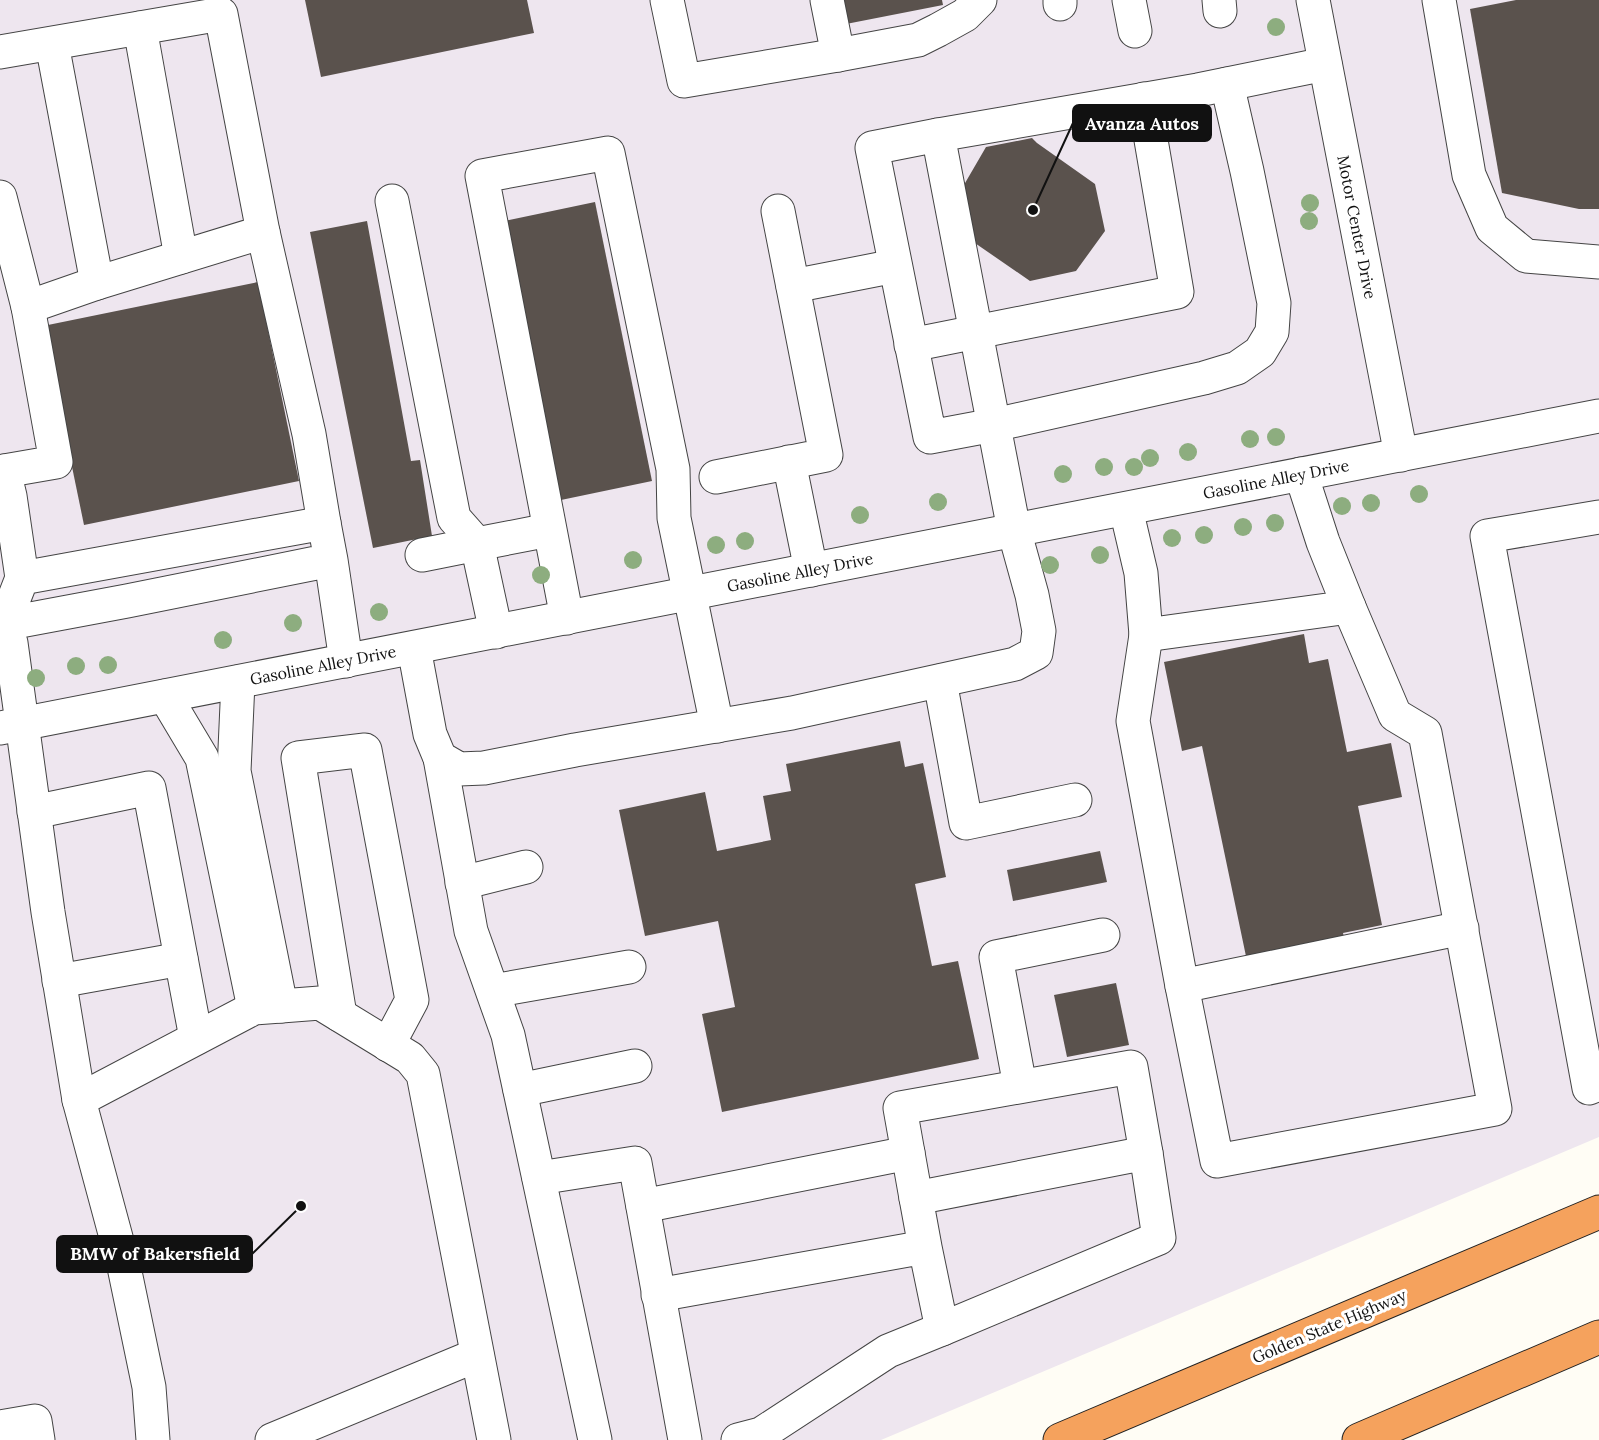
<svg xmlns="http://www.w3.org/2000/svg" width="1599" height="1440" viewBox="0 0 1599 1440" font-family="Lora,serif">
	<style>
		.industrial { fill: #eee6ef }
		.building { fill: #5a524d }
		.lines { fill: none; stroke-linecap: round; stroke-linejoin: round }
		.minor-casing { stroke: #444; stroke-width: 35 }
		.highway-casing { stroke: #222; stroke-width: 35 }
		.minor { stroke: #fff; stroke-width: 33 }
		.highway { stroke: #f5a25d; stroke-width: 33 }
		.tree { fill: #8dad7f }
		.labels { text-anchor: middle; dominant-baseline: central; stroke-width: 6; stroke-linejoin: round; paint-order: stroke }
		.street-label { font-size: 16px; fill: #111; stroke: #fff }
		.leader { fill: none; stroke: #111; stroke-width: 2 }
		.callout-dot { fill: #111; stroke: #fff; stroke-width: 2 }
		.callout { fill: #111; stroke: #111; stroke-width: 2 }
		.callout-label { font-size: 18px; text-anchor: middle; font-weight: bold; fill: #fff }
	</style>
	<rect width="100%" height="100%" fill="#fffdf5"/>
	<polygon class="industrial" points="0,0 1599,0 1599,1137 881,1440 0,1440"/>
	<g class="building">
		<polygon points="305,0 527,0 534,33 321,77"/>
		<polygon points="841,0 942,0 943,5 846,24"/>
		<polygon points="1516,0 1599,0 1599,209 1579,209 1502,193 1470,9"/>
		<polygon points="1032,138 1037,143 1095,184 1105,231 1076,271 1030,281 972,241 961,190 986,147"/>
		<polygon points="595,202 652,481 561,500 504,221"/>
		<polygon points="367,221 411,461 420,460 432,536 373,548 310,232"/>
		<polygon points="258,282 299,481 84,525 43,326"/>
		<polygon points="1304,634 1309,663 1328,659 1347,752 1391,743 1402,797 1358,806 1382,925 1343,933 1345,941 1247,961 1202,746 1182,751 1164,662"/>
		<polygon points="900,741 905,767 923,763 946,877 915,884 932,966 958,961 979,1059 722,1112 702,1014 735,1007 718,921 645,936 619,810 705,792 717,851 771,840 763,796 791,791 786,764"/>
		<polygon points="1100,851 1107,882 1013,901 1007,870"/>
		<polygon points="1116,983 1129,1045 1067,1057 1054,995"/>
	</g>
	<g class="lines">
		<defs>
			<g id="minor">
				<polyline points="667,0 684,81 838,55 918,40 938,30 965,15 980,0"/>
				<polyline points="827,0 838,55"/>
				<polyline points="1060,0 1060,4"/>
				<polyline points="1129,0 1135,31"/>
				<polyline points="1219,0 1220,11"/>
				<polyline points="1313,0 1401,455"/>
				<polyline points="1439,0 1469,175 1492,228 1526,256 1599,262"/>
				<polyline points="140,28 181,257"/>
				<polyline points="52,44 97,283"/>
				<polyline points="0,52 221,14 263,232 97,283 28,307"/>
				<polyline points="938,135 872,148 930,437 994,425 1204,378 1237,368 1260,352 1272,332 1274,303 1247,171 1227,84"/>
				<polyline points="0,197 28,307 56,462 4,471"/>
				<polyline points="392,201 454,518 477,544 549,530"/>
				<polyline points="263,232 309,434 324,523"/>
				<polyline points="793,286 895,266"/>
				<polyline points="911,345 1177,292 1144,99"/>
				<polyline points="789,462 811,570"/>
				<polyline points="0,472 4,471 10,496 22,578"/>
				<polyline points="716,477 826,455 778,211"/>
				<polyline points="1126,509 1141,573 1146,635 1349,607 1323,542 1301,474"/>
				<polyline points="1599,517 1487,536 1589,1088 1599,1084"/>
				<polyline points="422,555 477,544 496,632"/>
				<polyline points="331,560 324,523 22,578 4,624 127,601 331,560 346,661"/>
				<polyline points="567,618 482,176 608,153 673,469 674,518 717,726"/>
				<polyline points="0,623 4,624 11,643 48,912 79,1100"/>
				<polyline points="1146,635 1133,721 1182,986 1217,1161 1495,1109 1425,733 1395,715 1349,607"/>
				<polyline points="414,648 430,734 440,758 459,769 484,768 575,750 792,713 1015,664 1036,653 1039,631 1032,595 1014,530 938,135 1198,90 1325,64"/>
				<polyline points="940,681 966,823 1075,800"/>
				<polyline points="238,682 234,771 281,1006 320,1003 410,1058 423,1074 494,1440"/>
				<polyline points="165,696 202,758 254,1008"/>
				<polyline points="0,728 1599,416"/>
				<polyline points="440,758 471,931 508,1035 595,1440"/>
				<polyline points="34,812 149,788 196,1038"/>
				<polyline points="462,883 526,867"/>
				<polyline points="59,981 181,959"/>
				<polyline points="1182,986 1462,928"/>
				<polyline points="493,991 629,967"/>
				<polyline points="340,1015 298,758 365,750 412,1000 388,1045"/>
				<polyline points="1020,1086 996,957 1103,935"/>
				<polyline points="520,1090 635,1066"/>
				<polyline points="539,1178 635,1163 685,1440"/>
				<polyline points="916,1198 900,1108 1131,1067 1146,1153"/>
				<polyline points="643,1206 908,1153"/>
				<polyline points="658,1295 925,1247 942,1329 1159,1238 1146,1153 916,1198 925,1247"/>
				<polyline points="0,1427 35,1421 38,1440"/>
				<polyline points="153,1440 149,1387 124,1267 79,1100 254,1008 281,1006"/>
				<polyline points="272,1440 477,1355"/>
				<polyline points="738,1440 761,1434 888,1351 942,1329"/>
			</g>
			<g id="highway">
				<polyline points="1060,1440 1599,1212"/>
				<polyline points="1359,1440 1599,1337"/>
			</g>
		</defs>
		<use href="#minor" class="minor-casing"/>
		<use href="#highway" class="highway-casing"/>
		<use href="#minor" class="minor"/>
		<use href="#highway" class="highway"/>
	</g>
	<g class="tree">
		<circle cx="1276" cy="27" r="9"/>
		<circle cx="1310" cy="203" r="9"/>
		<circle cx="1309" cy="221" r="9"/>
		<circle cx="1276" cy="437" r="9"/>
		<circle cx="1250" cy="439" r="9"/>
		<circle cx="1188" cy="452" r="9"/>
		<circle cx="1150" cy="458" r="9"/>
		<circle cx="1104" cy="467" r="9"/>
		<circle cx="1134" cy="467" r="9"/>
		<circle cx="1063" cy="474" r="9"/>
		<circle cx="1419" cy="494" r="9"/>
		<circle cx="938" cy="502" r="9"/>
		<circle cx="1371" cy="503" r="9"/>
		<circle cx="1342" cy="506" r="9"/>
		<circle cx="860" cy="515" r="9"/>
		<circle cx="1275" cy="523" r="9"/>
		<circle cx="1243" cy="527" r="9"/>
		<circle cx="1204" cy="535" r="9"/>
		<circle cx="1172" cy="538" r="9"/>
		<circle cx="745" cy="541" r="9"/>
		<circle cx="716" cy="545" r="9"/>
		<circle cx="1100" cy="555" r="9"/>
		<circle cx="633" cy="560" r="9"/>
		<circle cx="1050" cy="565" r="9"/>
		<circle cx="541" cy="575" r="9"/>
		<circle cx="379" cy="612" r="9"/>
		<circle cx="293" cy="623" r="9"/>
		<circle cx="223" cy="640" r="9"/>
		<circle cx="108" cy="665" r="9"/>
		<circle cx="76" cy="666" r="9"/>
		<circle cx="36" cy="678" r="9"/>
	</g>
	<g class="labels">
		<g class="street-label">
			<text transform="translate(1357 227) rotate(79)">Motor Center Drive</text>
			<text transform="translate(1276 479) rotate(-11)">Gasoline Alley Drive</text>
			<text transform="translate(800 572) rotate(-11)">Gasoline Alley Drive</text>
			<text transform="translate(323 665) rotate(-11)">Gasoline Alley Drive</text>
			<text transform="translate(1329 1326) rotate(-23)">Golden State Highway</text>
		</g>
	</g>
	<path class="leader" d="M1033 210L1073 123M301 1206L252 1254"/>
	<g class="callout-dot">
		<circle cx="1033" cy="210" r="6"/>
		<circle cx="301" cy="1206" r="6"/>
	</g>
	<g class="callout">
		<rect x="1073" y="105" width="138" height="36" rx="6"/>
		<rect x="57" y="1236" width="195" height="36" rx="6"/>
	</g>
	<g class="callout-label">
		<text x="1142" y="130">Avanza Autos</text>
		<text x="155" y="1260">BMW of Bakersfield</text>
	</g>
</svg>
